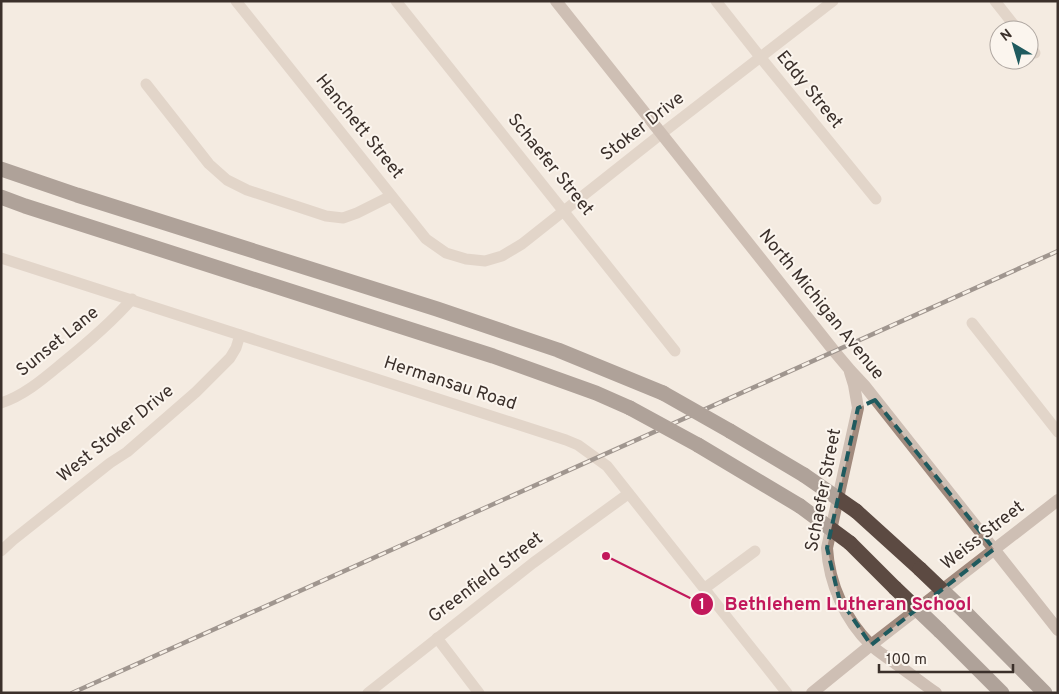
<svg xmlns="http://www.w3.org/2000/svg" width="1059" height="694" viewBox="0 0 1059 694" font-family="Overpass,sans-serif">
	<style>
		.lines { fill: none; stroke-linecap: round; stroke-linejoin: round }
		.street { stroke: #cdbbac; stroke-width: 11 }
		.secondary { stroke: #a18a7d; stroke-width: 12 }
		.highway { stroke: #5c4a42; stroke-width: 15 }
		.rail-casing { stroke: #3b302b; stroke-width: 4.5 }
		.rail { stroke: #fbf5ee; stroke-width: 2.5; stroke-dasharray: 8; stroke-linecap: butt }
		.highway-bridge { stroke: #5c4a42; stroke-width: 15 }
		.marked { fill: none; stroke: #1f5a5e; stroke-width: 4; stroke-dasharray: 10 6; stroke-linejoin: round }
		.labels { text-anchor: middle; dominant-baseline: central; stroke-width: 4; stroke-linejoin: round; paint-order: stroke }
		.street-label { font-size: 18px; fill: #3b302b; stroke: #fbf5ee }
		.leader { fill: none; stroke: #c2185b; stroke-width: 2 }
		.callout-dot { fill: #c2185b; stroke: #fbf5ee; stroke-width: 2 }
		.mark-label { font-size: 15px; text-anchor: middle; font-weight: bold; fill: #fff }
		.callout-label { font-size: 19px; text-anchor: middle; font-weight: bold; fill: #c2185b; stroke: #fbf5ee; stroke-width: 4; stroke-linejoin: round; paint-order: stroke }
	</style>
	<rect width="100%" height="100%" fill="#f4ebe1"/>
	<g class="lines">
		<g class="street">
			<polyline points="236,1 426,239 446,253 466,259 485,261 502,256 522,244 661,134 833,1"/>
			<polyline points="396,1 675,351"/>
			<polyline points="716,1 761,58 876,199"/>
			<polyline points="995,1 1018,30"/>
			<polyline points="1029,45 1035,53"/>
			<polyline points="146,84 209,164 227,180 247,190 326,216 343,218 357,213 391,196"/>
			<polyline points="1,258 566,440 578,445 607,466 787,693"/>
			<polyline points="972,323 1058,432"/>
			<path d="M1 403C23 396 42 380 60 365 85 345 110 324 132 299"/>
			<polyline points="1,551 13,540 110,463 127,452 196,392 230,358 236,348 240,335"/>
			<polyline points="705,588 755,551"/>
			<polyline points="437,638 479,693"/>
			<polyline points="368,693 533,563 628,494"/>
		</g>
		<g class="secondary">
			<polyline points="556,1 834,351 850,370 864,385 1058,630"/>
			<path d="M850 372 854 385 858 408 827 548C829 583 845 620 871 645 878 652 887 657 895 663 909 673 922 683 936 693"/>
			<polyline points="812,693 871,645 1058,500"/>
		</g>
		<g class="highway">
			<polyline points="1,169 77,195 437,309 558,350 663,393"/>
			<polyline points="1,197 25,206 493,356 596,393 630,408"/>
			<polyline points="730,431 804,475"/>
			<polyline points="698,445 800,506"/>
			<polyline points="856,511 920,569"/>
			<polyline points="850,543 895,588"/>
			<polyline points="965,612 1045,693"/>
			<polyline points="940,631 1002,693"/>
		</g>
		<defs>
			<polyline id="rail" points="72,693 1058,251"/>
		</defs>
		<use href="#rail" class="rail-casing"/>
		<use href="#rail" class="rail"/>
		<g class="highway-bridge">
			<polyline points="663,393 730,431"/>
			<polyline points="630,408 698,445"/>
			<polyline points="804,475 856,511"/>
			<polyline points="800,506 850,543"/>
			<polyline points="920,569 965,612"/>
			<polyline points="895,588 940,631"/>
		</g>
	</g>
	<path d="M0 0H1059V694H0ZM875 400 994 549 871 645 839 598 827 548 858 408Z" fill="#f4ebe1" fill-opacity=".55" fill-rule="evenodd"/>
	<path class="marked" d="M875 400 994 549 871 645 839 598 827 548 858 408Z"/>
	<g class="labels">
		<g class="street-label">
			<text transform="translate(809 90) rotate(51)">Eddy Street</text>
			<text transform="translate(359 127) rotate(51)">Hanchett Street</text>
			<text transform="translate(643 127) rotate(-38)">Stoker Drive</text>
			<text transform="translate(550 165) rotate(51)">Schaefer Street</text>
			<text transform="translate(821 305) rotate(51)">North Michigan Avenue</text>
			<text transform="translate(58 342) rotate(-39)">Sunset Lane</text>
			<text transform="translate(450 384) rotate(18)">Hermansau Road</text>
			<text transform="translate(116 434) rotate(-39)">West Stoker Drive</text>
			<text transform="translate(824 490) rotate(-79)">Schaefer Street</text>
			<text transform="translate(983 536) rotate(-38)">Weiss Street</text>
			<text transform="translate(486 578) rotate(-37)">Greenfield Street</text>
		</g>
	</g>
	<path class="leader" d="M606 556L702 604"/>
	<g class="callout-dot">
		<circle cx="606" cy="556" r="5"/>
		<circle cx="702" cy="604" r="12"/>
	</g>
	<g class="mark-label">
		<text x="702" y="609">1</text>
	</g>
	<g class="callout-label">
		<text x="848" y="610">Bethlehem Lutheran School</text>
	</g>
	<rect width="1059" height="694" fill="none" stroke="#3b302b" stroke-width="5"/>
	<g transform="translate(1014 45) rotate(322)"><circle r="24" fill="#fbf5ee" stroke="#aea6a0"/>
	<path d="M0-4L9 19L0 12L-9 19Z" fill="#1f5a5e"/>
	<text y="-8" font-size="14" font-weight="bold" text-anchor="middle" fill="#3b302b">N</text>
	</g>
	<path d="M879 664v8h134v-8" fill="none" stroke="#3b302b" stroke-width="2.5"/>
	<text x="886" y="664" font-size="15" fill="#3b302b" stroke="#fbf5ee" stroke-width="4" paint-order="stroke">100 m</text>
</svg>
